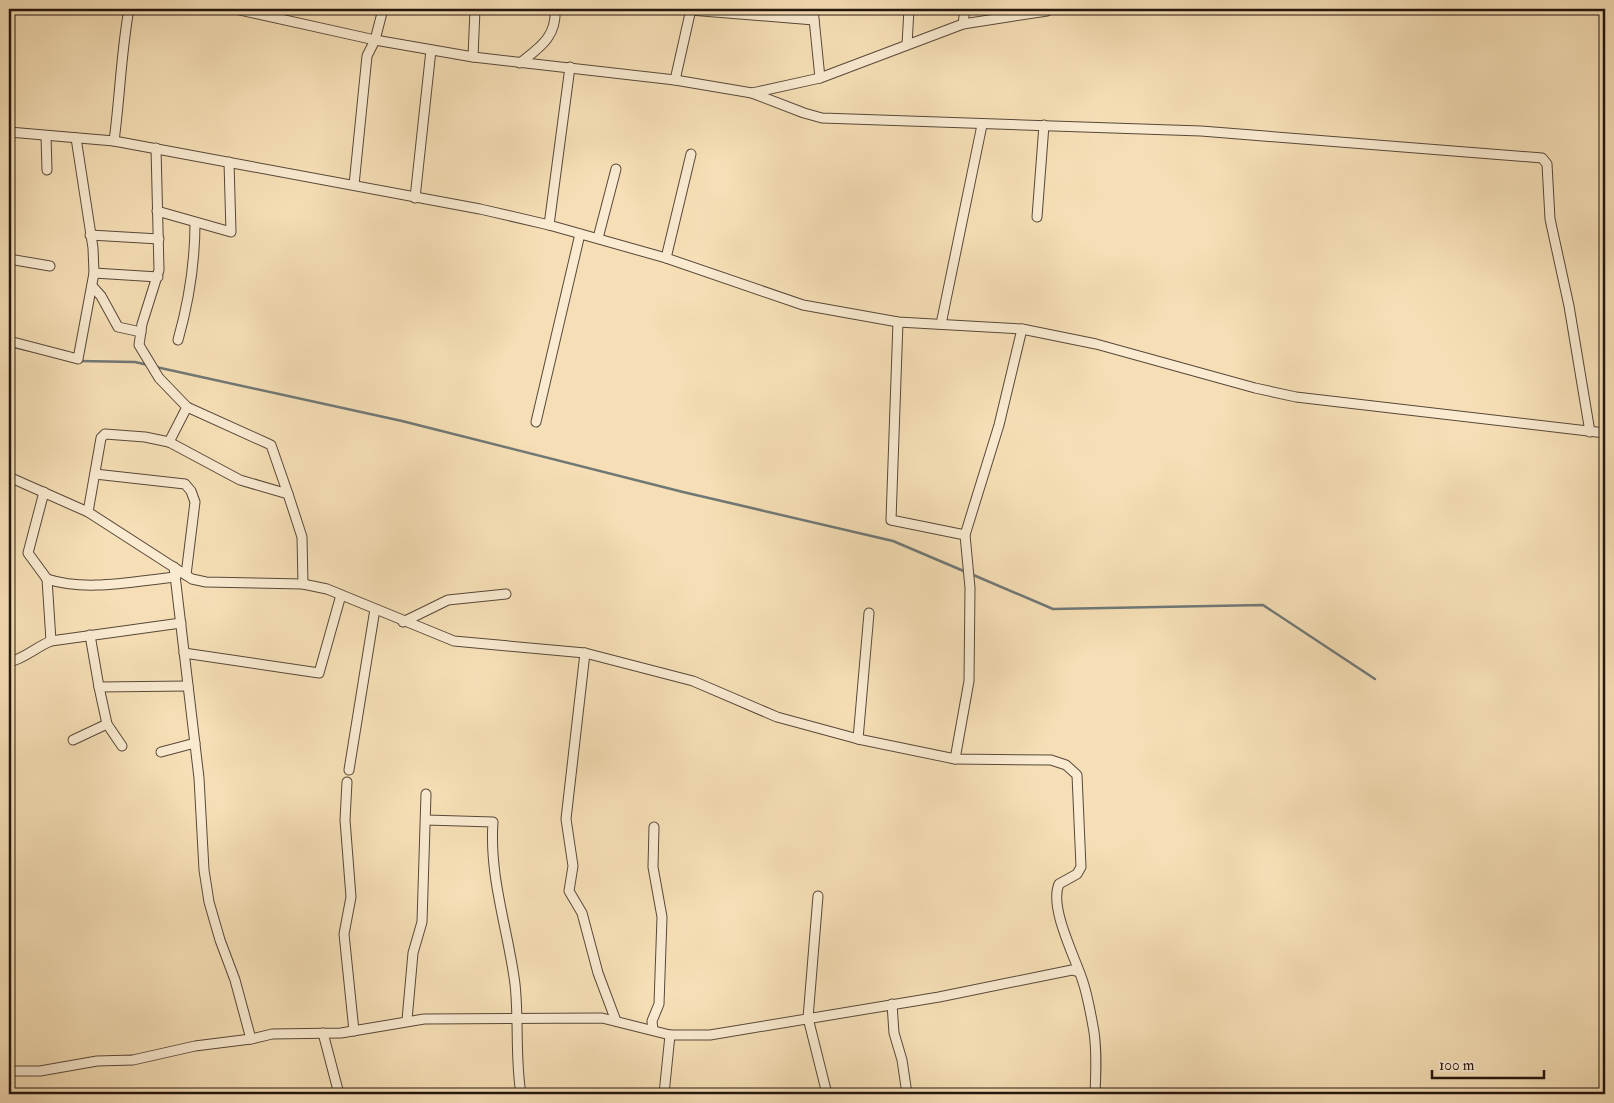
<svg xmlns="http://www.w3.org/2000/svg" width="1614" height="1103" viewBox="0 0 1614 1103" font-family="'IM FELL Double Pica',serif">
	<style>
		.lines { fill: none; stroke-linecap: round; stroke-linejoin: round }
		.stream { stroke: #707876; stroke-width: 2.5 }
		.minor-casing { stroke: #584839; stroke-width: 11 }
		.minor { stroke: #f9ead0; stroke-width: 9 }
	</style>
	<rect width="100%" height="100%" fill="#f6dfb6"/>
	<filter id="stains"><feTurbulence type="fractalNoise" baseFrequency=".004" numOctaves="4"/><feColorMatrix values="0 0 0 0 .2 0 0 0 0 .09 0 0 0 0 .02 0 0 0 .5 -.17"/></filter>
	<radialGradient id="worn" r=".72"><stop offset=".6" stop-color="#630" stop-opacity="0"/><stop offset="1" stop-color="#630" stop-opacity=".3"/></radialGradient>
	<g class="lines">
		<g class="stream">
			<polyline points="9,346 32,351"/>
			<polyline points="79,361 135,362 148,365"/>
			<polyline points="156,367 402,421 683,492 893,541 966,572"/>
			<polyline points="971,574 1053,609 1263,605 1375,679"/>
		</g>
		<defs>
			<g id="minor">
				<polyline points="235,9 375,40 473,57 675,80 752,93 820,78 963,24 1047,11 1049,9"/>
				<polyline points="813,9 820,78"/>
				<polyline points="690,10 814,20"/>
				<polyline points="963,24 965,9"/>
				<polyline points="907,45 909,9"/>
				<polyline points="473,57 475,9"/>
				<path d="M520 63C539 48 557 37 555 9"/>
				<polyline points="675,80 691,9"/>
				<polyline points="752,93 804,113 822,118 1201,131 1542,158 1547,164 1550,219 1569,306 1590,432"/>
				<polyline points="9,132 114,141 480,209 549,225 666,258 803,305 898,322 1022,329 1096,344 1255,388 1296,397 1605,433"/>
				<polyline points="46,136 47,170"/>
				<path d="M114 141C120 97 121 53 129 9"/>
				<polyline points="156,148 159,270 142,324 139,345 159,378 187,407 271,445 288,494"/>
				<polyline points="354,185 367,56 375,40 383,9"/>
				<polyline points="415,198 431,50"/>
				<polyline points="157,211 231,232 229,162"/>
				<polyline points="1037,217 1044,125"/>
				<polyline points="549,225 570,67"/>
				<polyline points="90,235 159,239"/>
				<polyline points="598,238 616,169"/>
				<polyline points="666,258 691,154"/>
				<polyline points="9,259 50,266"/>
				<polyline points="94,273 158,277"/>
				<polyline points="92,286 101,296 118,327 141,332"/>
				<polyline points="898,322 891,520 965,535 970,588 969,681 955,759"/>
				<polyline points="941,324 982,125"/>
				<path d="M178 340C189 301 195 264 195 223"/>
				<polyline points="9,341 78,359 94,273 93,248 76,138"/>
				<polyline points="536,422 580,234"/>
				<polyline points="169,442 187,407"/>
				<polyline points="95,474 185,484 191,491 195,502 186,575"/>
				<path d="M9 477 88 512 192 579 206 582 303 584 327 589 454 641 585 653 693 681 777 717 858 739 955 759 1051 760 1066 765 1077 775 1081 867 1077 874 1059 884C1049 907 1074 955 1082 979 1088 996 1091 1015 1094 1032 1097 1053 1096 1073 1095 1094"/>
				<polyline points="44,492 28,553 47,579"/>
				<polyline points="88,512 101,438 105,434 145,437 169,442 240,480 288,494 302,537 303,584"/>
				<polyline points="965,535 999,425 1022,329"/>
				<polyline points="174,567 199,778 204,870 209,902 220,940 235,980 251,1039"/>
				<polyline points="403,622 448,600 506,594"/>
				<polyline points="90,635 99,687"/>
				<path d="M51 641 47 579C87 592 134 581 176 577"/>
				<polyline points="184,653 319,673 341,595"/>
				<polyline points="585,653 566,819 573,866 569,891 582,913 598,973 616,1021"/>
				<path d="M9 662C24 659 36 647 51 641L181 623"/>
				<polyline points="858,739 869,613"/>
				<polyline points="73,740 107,724"/>
				<polyline points="122,746 107,724 99,687 188,686"/>
				<polyline points="161,752 195,743"/>
				<polyline points="349,770 375,609"/>
				<polyline points="347,782 345,820 351,897 344,934 354,1031"/>
				<path d="M426 820 493 822C489 878 508 929 515 984 519 1020 515 1059 521 1094"/>
				<polyline points="818,896 808,1018 827,1094"/>
				<polyline points="892,1004 894,1033 902,1060 907,1094"/>
				<polyline points="407,1020 413,953 422,922 426,794"/>
				<polyline points="653,1030 652,1021 659,1004 662,917 653,867 654,827"/>
				<polyline points="323,1033 339,1094"/>
				<polyline points="9,1071 40,1071 97,1061 133,1060 195,1046 251,1039 272,1034 341,1033 424,1019 602,1018 670,1035 710,1035 939,997 1072,970 1079,972"/>
				<polyline points="664,1094 670,1035"/>
			</g>
		</defs>
		<use href="#minor" class="minor-casing"/>
		<use href="#minor" class="minor"/>
	</g>
	<rect width="1614" height="1103" fill="none" stroke="#f6dfb6" stroke-width="30"/>
	<rect x="10" y="10" width="1594" height="1083" fill="none" stroke="#24160f" stroke-width="2.5"/>
	<rect x="15" y="15" width="1584" height="1073" fill="none" stroke="#24160f"/>
	<path d="M1432 1070v8h112v-8" fill="none" stroke="#24160f" stroke-width="2.5"/>
	<text x="1439" y="1070" font-size="15" fill="#24160f" stroke="#f9ead0" stroke-width="4" paint-order="stroke">100 m</text>
	<rect width="100%" height="100%" filter="url(#stains)"/>
	<rect width="100%" height="100%" fill="url(#worn)"/>
</svg>
